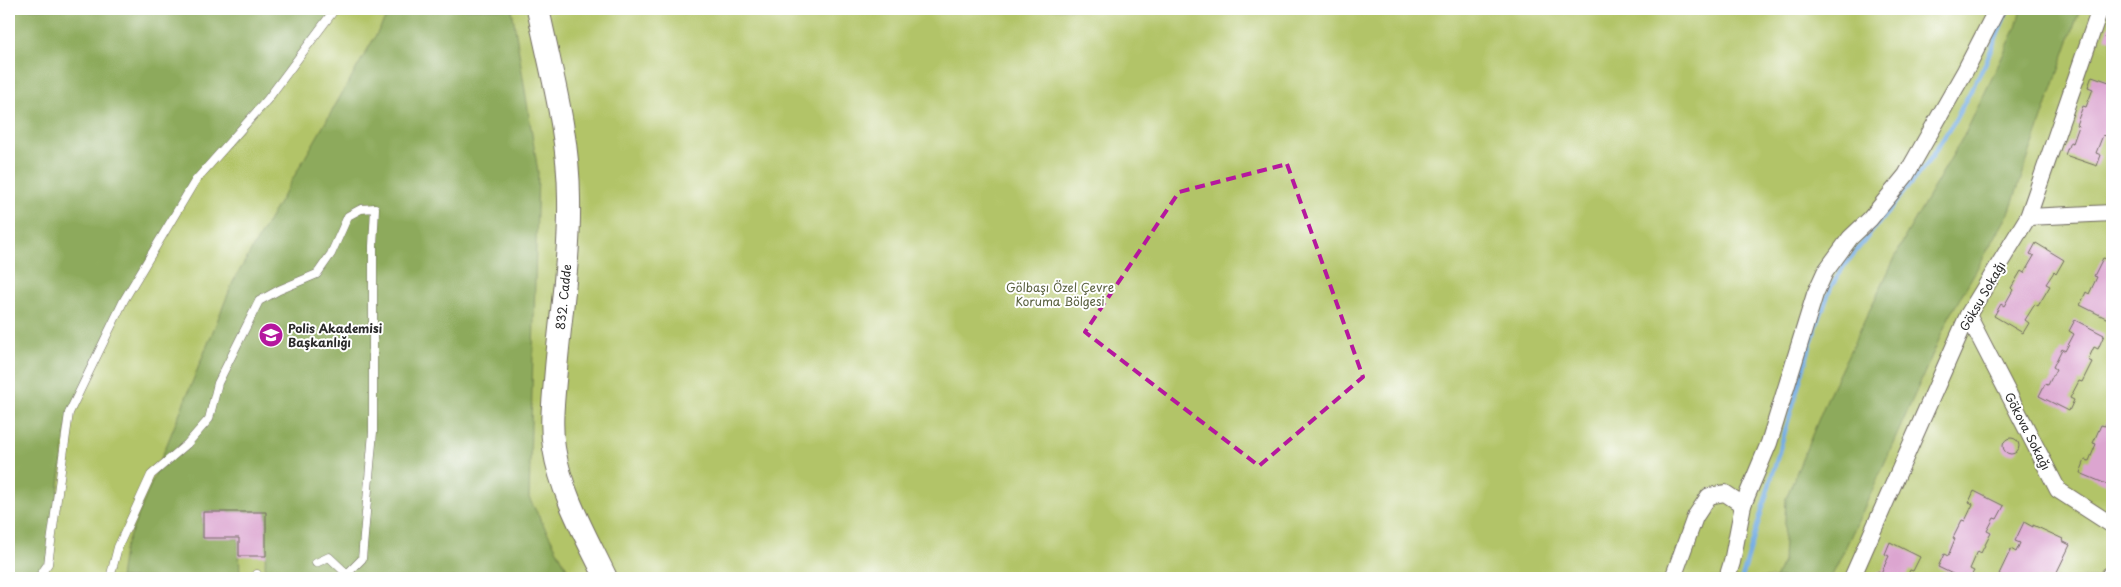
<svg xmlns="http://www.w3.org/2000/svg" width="2121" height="587" viewBox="0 0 2121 587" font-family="'Playpen Sans',sans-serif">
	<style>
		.green { fill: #b2c468; stroke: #6e784a }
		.forest { fill: #8daa5c; stroke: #5c6a44 }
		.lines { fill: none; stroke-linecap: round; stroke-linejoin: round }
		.stream { stroke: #74ade4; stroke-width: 4.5 }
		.building { fill: #dca5d0 }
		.lane-casing { stroke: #706a60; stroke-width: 9 }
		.street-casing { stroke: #706a60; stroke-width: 18 }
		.secondary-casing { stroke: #706a60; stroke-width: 24 }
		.lane { stroke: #fff; stroke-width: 8 }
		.street { stroke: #fff; stroke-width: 16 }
		.secondary { stroke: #fff; stroke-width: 22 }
		.marked { fill: none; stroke: #b5179e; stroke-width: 4; stroke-dasharray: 10 6; stroke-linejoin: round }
		.labels { text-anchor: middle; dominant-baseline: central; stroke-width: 4; stroke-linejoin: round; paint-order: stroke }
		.park-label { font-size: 12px; fill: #5a6140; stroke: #fff }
		.street-label { font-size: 12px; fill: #2b2b2b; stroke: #fff }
		.poi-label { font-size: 12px; font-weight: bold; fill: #2b2b2b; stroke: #fff; text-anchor: start }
	</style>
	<rect width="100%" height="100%" fill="#fff"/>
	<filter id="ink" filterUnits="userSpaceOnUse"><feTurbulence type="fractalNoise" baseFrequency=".02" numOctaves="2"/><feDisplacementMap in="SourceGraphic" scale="10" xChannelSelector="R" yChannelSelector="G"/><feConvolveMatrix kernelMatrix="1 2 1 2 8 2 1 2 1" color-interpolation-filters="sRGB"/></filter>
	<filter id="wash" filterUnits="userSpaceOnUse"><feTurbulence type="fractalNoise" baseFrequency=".0096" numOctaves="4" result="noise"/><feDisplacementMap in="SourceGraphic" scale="20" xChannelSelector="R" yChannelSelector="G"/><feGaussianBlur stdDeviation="1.12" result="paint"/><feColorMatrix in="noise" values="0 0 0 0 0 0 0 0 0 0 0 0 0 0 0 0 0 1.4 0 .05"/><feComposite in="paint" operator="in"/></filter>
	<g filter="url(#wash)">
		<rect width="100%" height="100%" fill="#f0e0c1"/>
		<rect class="green" x="9" y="9" width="2103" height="569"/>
		<g class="forest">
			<polygon points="9,9 335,9 267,100 195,181 124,300 69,413 48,564 38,578 9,578"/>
			<polygon points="391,9 512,9 538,172 529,498 572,578 265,578 266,512 203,512 203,537 239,538 240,578 120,578 124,550 233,282"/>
			<polygon points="2021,9 2080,9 2009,213 1949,317 1873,489 1831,578 1775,578 1783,561 1786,498 1829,394 1906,235 1966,132 2016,28"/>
		</g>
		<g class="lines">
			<polyline class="stream" points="1742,578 1814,333 1831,287 1844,266 1931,158 1955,120 1985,64 2008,9"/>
		</g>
		<g id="blocks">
			<g class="building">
				<polygon points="2110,24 2112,25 2112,40 2105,38"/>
				<polygon points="2092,76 2112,83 2112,107 2110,114 2112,115 2112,119 2106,136 2103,135 2096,153 2101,155 2097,166 2065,155 2070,142 2073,143 2079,126 2076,125 2083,106 2086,107 2093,89 2088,87"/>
				<polygon points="2036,243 2064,260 2056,274 2054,272 2046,284 2050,286 2038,306 2035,304 2025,320 2029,323 2023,333 1994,316 2001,304 2004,306 2013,290 2011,288 2021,271 2024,273 2034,256 2030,254"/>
				<polygon points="2112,248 2112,316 2110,320 2080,305 2086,292 2089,294 2097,277 2094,276 2103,258 2107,259"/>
				<polygon points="2075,320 2104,335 2098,349 2094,347 2088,360 2092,362 2082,382 2079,381 2070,398 2074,400 2069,411 2039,396 2045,384 2048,385 2056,369 2053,367 2062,349 2065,351 2074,334 2069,331"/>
				<polygon points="2112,395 2112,483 2111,486 2080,473 2085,460 2089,461 2096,444 2093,443 2101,425 2105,426 2112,409 2107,407"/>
				<circle cx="2011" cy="446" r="8"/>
				<polygon points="1974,491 2004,506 1997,519 1994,518 1987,531 1991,533 1981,553 1978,551 1970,569 1974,571 1970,578 1961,578 1938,567 1944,554 1948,556 1955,539 1953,538 1962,520 1965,521 1973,504 1969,502"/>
				<polygon points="203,512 266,512 266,556 239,556 239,538 203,538"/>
				<polygon points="2024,522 2033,527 2033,525 2063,539 2062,541 2070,545 2054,578 2006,578 1999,574 2011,549 2016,552 2020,543 2015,541"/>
				<polygon points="1890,542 1920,557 1913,571 1910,570 1906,578 1874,578 1878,571 1881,573 1889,556 1885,554"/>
			</g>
		</g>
	</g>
	<g filter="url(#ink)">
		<use href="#blocks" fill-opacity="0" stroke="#706a60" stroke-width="1"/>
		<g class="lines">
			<defs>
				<g id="lane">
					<polyline points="316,563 329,557 347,574"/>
					<polyline points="38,578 48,564 69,413 124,300 195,181 267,100 335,9"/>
					<polyline points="110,578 118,547 151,475 187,444 209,419 218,383 259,301 279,290 317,274 331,254 348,216 361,209 375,208 373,246 373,432 362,559 347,574 347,578"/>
					<polyline points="257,578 257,574"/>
				</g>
				<g id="street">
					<polyline points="2028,217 2112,213"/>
					<polyline points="1968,315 2058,490 2112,525"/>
					<polyline points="1673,578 1695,517 1709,496 1725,493 1743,505"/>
					<polyline points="1727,578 1732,562 1743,505 1769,443 1815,294 1825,272 1850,238 1870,219 1906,175 1965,71 1997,9"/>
					<polyline points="1852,578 1968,315 2028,217 2100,9"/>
				</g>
				<g id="secondary">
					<path d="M538 9C551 71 569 135 569 199 570 256 561 312 556 369 554 395 550 422 554 448 561 494 587 538 606 578"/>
					<polyline points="2112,578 2112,577"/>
				</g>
			</defs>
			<use href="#lane" class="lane-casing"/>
			<use href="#street" class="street-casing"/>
			<use href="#secondary" class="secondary-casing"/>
			<use href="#lane" class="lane"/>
			<use href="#street" class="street"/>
			<use href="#secondary" class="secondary"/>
		</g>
	</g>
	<path class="marked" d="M1287 164 1363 377 1259 466 1085 332 1179 192Z"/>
	<defs>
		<symbol id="university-disc" viewBox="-11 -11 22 22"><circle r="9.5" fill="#b5179e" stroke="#fff"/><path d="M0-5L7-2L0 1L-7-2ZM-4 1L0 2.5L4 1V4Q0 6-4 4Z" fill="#fff"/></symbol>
	</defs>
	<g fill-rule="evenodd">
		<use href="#university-disc" x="257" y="321" width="28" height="28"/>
	</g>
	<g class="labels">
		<g class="park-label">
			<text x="1060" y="287">Gölbaşı Özel Çevre<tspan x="1060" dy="14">Koruma Bölgesi</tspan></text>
		</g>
		<g class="street-label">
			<text transform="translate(1982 296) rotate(-60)">Göksu Sokağı</text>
			<text transform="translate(563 297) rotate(-84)">832. Cadde</text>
			<text transform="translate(2028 431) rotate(63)">Gökova Sokağı</text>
		</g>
		<g class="poi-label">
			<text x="288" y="328">Polis Akademisi<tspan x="288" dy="14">Başkanlığı</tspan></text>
		</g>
	</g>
	<rect width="2121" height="587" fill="none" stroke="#fff" stroke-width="30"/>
</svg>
